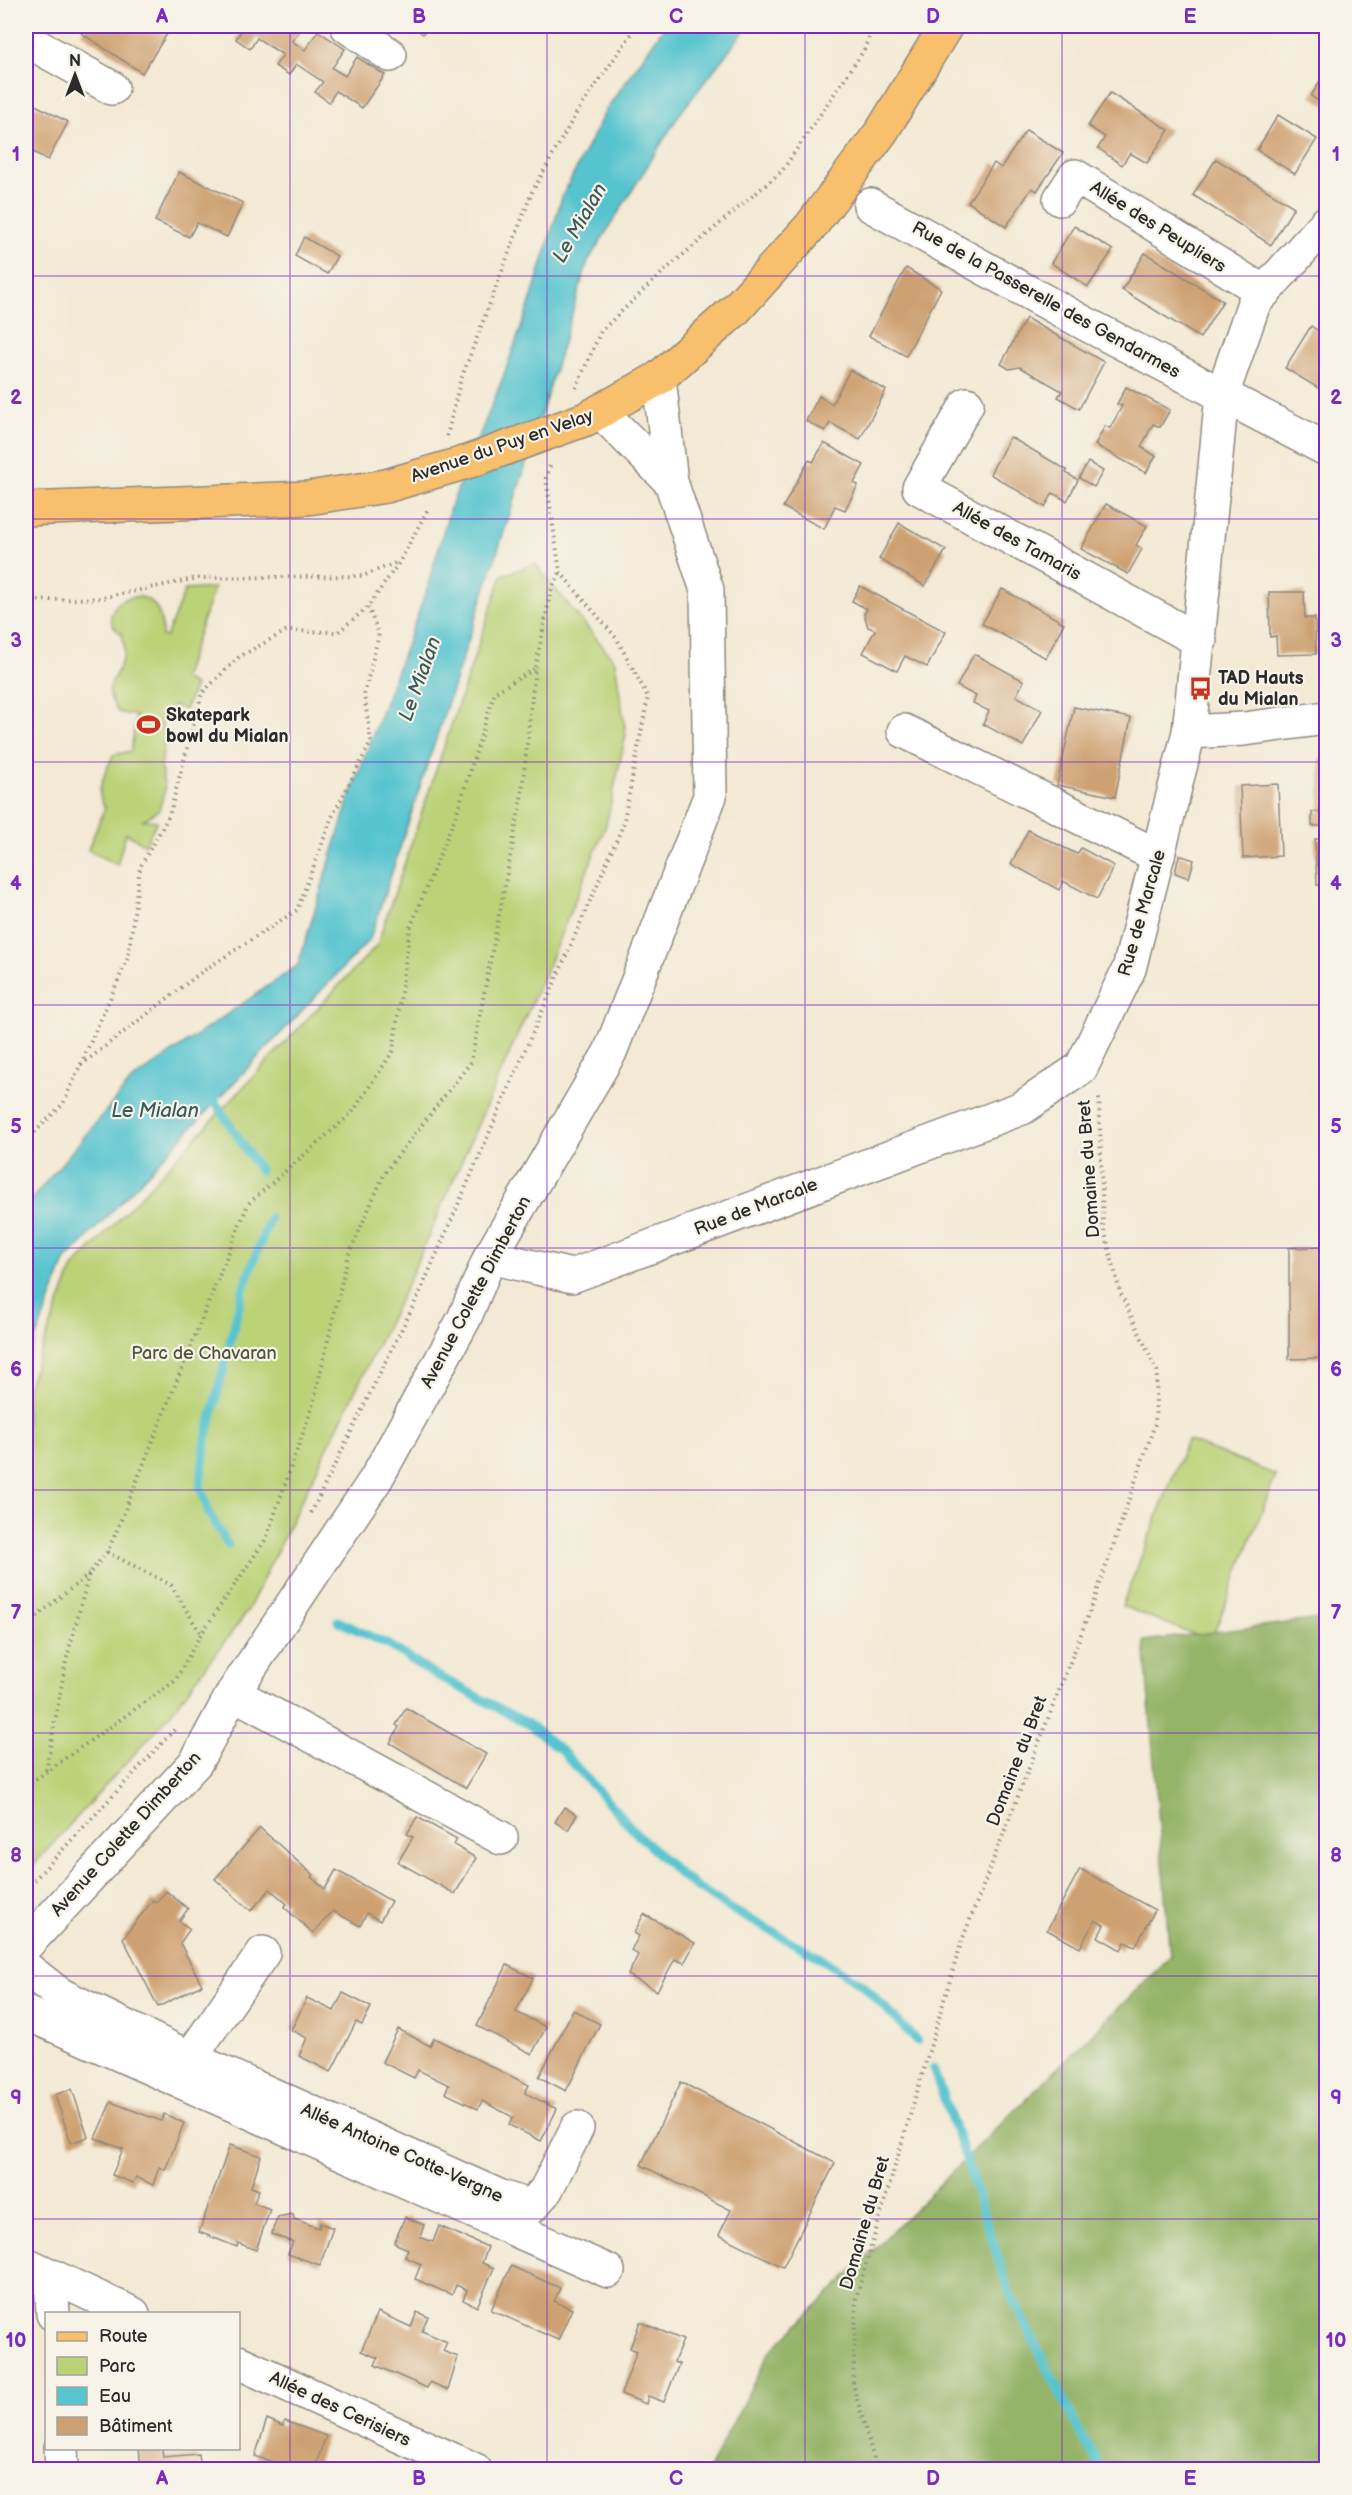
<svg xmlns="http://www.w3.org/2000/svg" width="1352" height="2495" viewBox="0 0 1352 2495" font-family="'Balsamiq Sans',sans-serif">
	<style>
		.green { fill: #bbd277; stroke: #737e51; stroke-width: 1.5 }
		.forest { fill: #94b468; stroke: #60704a; stroke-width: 1.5 }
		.water { fill: #57c4cf; stroke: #41787d; stroke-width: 1.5 }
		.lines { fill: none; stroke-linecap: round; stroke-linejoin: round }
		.stream { stroke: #57c4cf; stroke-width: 9 }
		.building { fill: #cea172 }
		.minor-casing { stroke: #8f8a80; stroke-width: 36 }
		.major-casing { stroke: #8f8a80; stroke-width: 36 }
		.path { stroke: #8f8a80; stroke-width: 4; stroke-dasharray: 1.5 4.5; stroke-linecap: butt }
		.minor { stroke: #fff; stroke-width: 33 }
		.major { stroke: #f8bf6c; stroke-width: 33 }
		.major-bridge-casing { stroke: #8f8a80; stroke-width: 36; stroke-linecap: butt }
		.major-bridge { stroke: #f8bf6c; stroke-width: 33 }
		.grid { fill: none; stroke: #7b2cbf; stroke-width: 1.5; stroke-opacity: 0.55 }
		.labels { text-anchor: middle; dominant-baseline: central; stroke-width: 4.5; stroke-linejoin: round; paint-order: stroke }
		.street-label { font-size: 18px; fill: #2b2b2b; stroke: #f7f3e8 }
		.poi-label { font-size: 18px; font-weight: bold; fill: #2b2b2b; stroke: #f7f3e8; text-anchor: start }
		.park-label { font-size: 18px; fill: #4f553e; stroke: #f7f3e8 }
		.water-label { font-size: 20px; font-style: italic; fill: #38595c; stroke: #f7f3e8 }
		.neatline { fill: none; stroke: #7b2cbf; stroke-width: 2 }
		.grid-label { font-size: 20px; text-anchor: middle; font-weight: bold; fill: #7b2cbf }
	</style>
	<rect width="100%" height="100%" fill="#f7f3e8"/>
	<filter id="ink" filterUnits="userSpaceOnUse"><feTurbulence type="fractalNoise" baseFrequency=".0167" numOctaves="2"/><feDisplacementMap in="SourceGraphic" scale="12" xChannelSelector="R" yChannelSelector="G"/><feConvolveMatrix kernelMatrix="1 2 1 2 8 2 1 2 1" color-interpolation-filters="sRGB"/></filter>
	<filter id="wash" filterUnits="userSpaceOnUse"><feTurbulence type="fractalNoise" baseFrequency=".008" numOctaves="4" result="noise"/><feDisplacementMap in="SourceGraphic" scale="24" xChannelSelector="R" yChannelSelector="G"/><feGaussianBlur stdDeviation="1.35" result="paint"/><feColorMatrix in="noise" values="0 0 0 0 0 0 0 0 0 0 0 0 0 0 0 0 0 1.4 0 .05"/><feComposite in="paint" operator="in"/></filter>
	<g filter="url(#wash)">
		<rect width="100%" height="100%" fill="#f3e9d4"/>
		<g class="green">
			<polygon points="535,564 615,661 626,735 606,825 545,973 406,1287 247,1612 168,1717 26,1873 26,1390 73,1268 377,945 502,575"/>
			<path d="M214 588 183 679 195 685 185 710 174 705 164 712 161 722 165 736 161 768 165 790 159 810 143 820 157 821 145 845 126 833 117 865 88 850 105 807C92 792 107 772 113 755L131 751 136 716 118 712C98 683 120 679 124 653 125 647 123 640 122 634 82 607 164 565 162 636L166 637 185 590Z"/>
			<polygon points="1187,1440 1276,1475 1211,1641 1122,1606"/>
		</g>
		<polygon class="forest" points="1326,1618 1326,2469 709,2469 769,2353 1170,1957 1144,1641"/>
		<polygon class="water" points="665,26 748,26 679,115 588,261 523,474 370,939 65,1261 26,1364 26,1206 131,1081 298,965 348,802 426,592 450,508 502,380 530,303 562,197 606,110"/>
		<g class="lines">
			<g class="stream">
				<polyline points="210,1094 260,1171"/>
				<polyline points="228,1545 209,1513 200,1485 206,1439 244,1286 270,1218"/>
				<polyline points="338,1621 389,1645 427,1670 528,1724 562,1751 636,1833 685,1879 729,1908 819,1957 865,1987 917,2041"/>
				<polyline points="933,2069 965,2156 1009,2292 1084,2441 1103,2470"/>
			</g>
		</g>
		<g id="blocks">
			<g class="building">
				<polygon points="86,26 154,26 167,34 142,73 81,33"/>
				<polygon points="239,26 303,26 292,41 305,50 318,31 345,49 332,68 345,76 357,57 385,75 362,108 336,91 329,102 315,92 323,82 296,64 289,75 275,66 283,55 257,38 250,49 236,39 243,28"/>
				<polygon points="412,26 429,26 423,34"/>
				<polygon points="1326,71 1326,106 1311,96"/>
				<polygon points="1110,93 1169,130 1147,163 1130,153 1122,165 1098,148 1105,137 1088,126"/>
				<polygon points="26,100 68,122 48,160 26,148"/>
				<polygon points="1278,115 1317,139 1295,174 1257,150"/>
				<polygon points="1026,130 1063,153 1037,191 1032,188 1006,227 968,202 994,163 1001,168"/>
				<polygon points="1216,159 1294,207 1271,245 1193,195"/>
				<polygon points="179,172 243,203 227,237 197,223 189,237 155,221"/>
				<polygon points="1074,226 1113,250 1088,287 1051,263"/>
				<polygon points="304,237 337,256 327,274 295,256"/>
				<polygon points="1145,253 1223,301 1200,338 1122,290"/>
				<polygon points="906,268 941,289 906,356 869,336"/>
				<polygon points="1026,318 1104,362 1079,409 1058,397 1062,391 1020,367 1009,369 1001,364"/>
				<polygon points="1311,326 1326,336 1326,393 1285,368"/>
				<polygon points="850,370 886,390 860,439 830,423 825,431 806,421 819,396 832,404"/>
				<polygon points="1126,387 1170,410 1160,427 1153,424 1141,447 1156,456 1146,473 1095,445 1105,426 1110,428 1122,406 1117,404"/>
				<polygon points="1010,437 1067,470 1066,473 1078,480 1067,501 1053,493 1045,507 990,474"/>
				<polygon points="824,443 864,465 854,483 858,485 845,510 835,506 824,529 783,507 809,460 813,462"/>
				<polygon points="1088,462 1103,471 1094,487 1079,478"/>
				<polygon points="1106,504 1147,526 1136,545 1142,549 1128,574 1081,549"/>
				<polygon points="899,523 946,550 925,586 879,559"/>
				<polygon points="860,586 946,632 927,667 905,656 897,671 863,653 875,630 868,627 864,614 867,609 852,601"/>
				<polygon points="1002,589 1064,623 1046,658 982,624"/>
				<polygon points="1269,592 1304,592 1305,618 1315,618 1316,654 1277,655 1276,636 1270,637"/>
				<polygon points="974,654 1024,681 1016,696 1042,710 1023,746 983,724 989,711 973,703 976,696 957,686"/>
				<polygon points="1074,707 1131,718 1115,797 1057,785"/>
				<polygon points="1320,757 1326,757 1326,826 1312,826 1312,812 1320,812"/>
				<polygon points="1278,784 1281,856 1243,858 1240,786"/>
				<polygon points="1028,830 1077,854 1081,848 1114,866 1097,899 1063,881 1059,890 1011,864"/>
				<polygon points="1315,839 1326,839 1326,885 1317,885"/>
				<polygon points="1179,855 1194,860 1189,878 1175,873"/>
				<polygon points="1326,1247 1326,1358 1289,1359 1289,1248"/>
				<polygon points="406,1708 486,1754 466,1788 390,1743 399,1727 396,1725"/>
				<polygon points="564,1807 577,1815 568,1830 555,1822"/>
				<polygon points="417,1817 457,1839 454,1845 476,1858 455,1894 398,1862 413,1837 407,1834"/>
				<polygon points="260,1828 313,1875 311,1877 325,1889 336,1870 391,1901 380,1921 367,1913 360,1926 333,1911 313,1933 284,1907 287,1904 270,1889 251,1911 215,1879"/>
				<polygon points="1080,1869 1155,1910 1135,1947 1125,1942 1121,1950 1098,1937 1104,1925 1095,1920 1080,1948 1047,1930"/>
				<polygon points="166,1891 188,1909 179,1921 190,1929 180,1943 202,1985 158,2007 123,1938 153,1900 156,1903"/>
				<polygon points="644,1914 695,1943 684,1963 675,1959 657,1991 628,1975 638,1955 631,1950 639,1936 634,1933"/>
				<polygon points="507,1965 533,1978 516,2012 546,2027 532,2054 477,2026"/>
				<polygon points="343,1993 371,2007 362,2025 356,2022 331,2072 299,2056 307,2038 291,2030 307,1998 334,2011"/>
				<polygon points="573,2010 600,2024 566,2091 539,2077"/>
				<polygon points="398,2029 430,2046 434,2038 529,2085 525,2093 557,2109 541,2141 509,2125 513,2117 482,2101 478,2109 445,2093 449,2085 418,2070 414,2078 382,2062"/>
				<polygon points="681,2082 835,2163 783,2267 719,2235 731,2210 641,2165"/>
				<polygon points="72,2089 88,2137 71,2143 55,2095"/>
				<polygon points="111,2102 161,2121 164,2114 184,2123 165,2170 159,2167 153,2185 136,2177 133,2183 112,2175 123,2149 95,2138"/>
				<polygon points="230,2145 261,2156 251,2187 259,2190 254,2203 270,2209 256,2250 238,2243 237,2247 199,2232"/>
				<polygon points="293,2214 294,2219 319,2228 320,2223 333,2228 320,2265 288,2254 293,2242 271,2234 278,2217"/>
				<polygon points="405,2217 424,2225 420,2237 433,2242 439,2226 488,2247 482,2263 494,2268 477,2307 463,2300 467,2290 456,2285 452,2295 415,2279 421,2264 405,2257 408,2249 394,2243"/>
				<polygon points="511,2266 560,2288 554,2301 572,2309 558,2340 491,2310"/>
				<polygon points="378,2312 411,2327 417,2312 428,2317 422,2331 447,2342 443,2351 458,2357 448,2390 430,2382 427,2388 375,2365 378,2358 361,2351"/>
				<polygon points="640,2322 683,2340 674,2362 679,2364 664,2402 648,2396 646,2404 621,2394 637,2351 630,2348"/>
				<polygon points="267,2419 283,2426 285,2421 326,2436 314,2469 293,2469 255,2456"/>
				<polygon points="139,2448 162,2448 163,2457 199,2454 201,2469 141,2469"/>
			</g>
		</g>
	</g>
	<g filter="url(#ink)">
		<use href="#blocks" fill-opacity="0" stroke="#8f8a80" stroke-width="1.5"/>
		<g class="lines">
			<defs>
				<g id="minor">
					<polyline points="347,26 390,55"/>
					<polyline points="26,40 112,88"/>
					<polyline points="1060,199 1075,176 1264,292"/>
					<polyline points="870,205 1086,324 1326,449"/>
					<polyline points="967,404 919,488 1200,641"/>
					<polyline points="600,411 671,482"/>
					<polyline points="904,731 1158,856"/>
					<polyline points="1189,732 1244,729 1326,718"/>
					<polyline points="490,1257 572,1276 1022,1108 1081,1068 1129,969 1189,732 1222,395 1254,303 1326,223"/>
					<polyline points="233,1693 501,1838"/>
					<polyline points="26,1945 196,1762 233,1693 376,1479 464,1319 490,1257 610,1052 710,796 707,590 671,482 659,378"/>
					<polyline points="26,1968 59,1994 190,2058 501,2197 531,2207 546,2190 577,2128"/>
					<polyline points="26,2013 608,2271"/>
					<polyline points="190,2058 263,1953"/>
					<polyline points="26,2264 133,2314"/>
					<polyline points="51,2276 53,2314"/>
					<polyline points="238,2362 475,2470"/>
					<polyline points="61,2448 62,2470"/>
				</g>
				<g id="major">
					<polyline points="586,419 659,378 736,309 811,226 882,131 946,26"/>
					<polyline points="26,509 308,498 386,486"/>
				</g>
			</defs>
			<use href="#minor" class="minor-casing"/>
			<use href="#major" class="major-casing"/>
			<g class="path">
				<polyline points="576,388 601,331 664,271 782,171 864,50 873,26"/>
				<polyline points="447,436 460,382 532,192 577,112 637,26"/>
				<polyline points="26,601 102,598 198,578 363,576 398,562"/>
				<polyline points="81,1065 203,971 297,910 332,817 371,742 364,695 379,634 368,607"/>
				<polyline points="26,1141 63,1104 128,958 140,867 169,816 202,693 239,657 286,631 338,632 368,607 400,561 429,507"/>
				<polyline points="311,1513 421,1290 623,825 648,697 617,639 560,572 546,478 550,466"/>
				<polyline points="107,1552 171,1585 201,1634"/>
				<polyline points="26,1631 39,1614 89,1574"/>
				<polyline points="46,1770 66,1661 89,1574 107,1552 115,1535 248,1204 352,1113 393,1051 410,928 456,815 495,692 535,669"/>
				<polyline points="26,1786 175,1681 201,1634 266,1539 313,1404 348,1256 385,1172 471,1062 521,800 535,669 551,591 560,572"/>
				<polyline points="26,1889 175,1729"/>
				<polyline points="877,2470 853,2384 856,2298 961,1943 1095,1598 1155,1424 1157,1371 1120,1292 1103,1225 1099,1095"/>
			</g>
			<use href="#minor" class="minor"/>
			<use href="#major" class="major"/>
			<defs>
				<polyline id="major-bridge" points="386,486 470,461 586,419"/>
			</defs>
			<use href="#major-bridge" class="major-bridge-casing"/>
			<use href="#major-bridge" class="major-bridge"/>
		</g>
	</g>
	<path class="grid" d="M290 26V2470M547 26V2470M805 26V2470M1062 26V2470M26 276H1326M26 519H1326M26 762H1326M26 1005H1326M26 1248H1326M26 1490H1326M26 1733H1326M26 1976H1326M26 2219H1326"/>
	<defs>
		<symbol id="bus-bare" viewBox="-9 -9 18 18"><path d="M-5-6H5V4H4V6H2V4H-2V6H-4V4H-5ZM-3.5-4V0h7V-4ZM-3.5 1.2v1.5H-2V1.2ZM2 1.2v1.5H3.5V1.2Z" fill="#c8321e" stroke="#f7f3e8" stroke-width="2.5" paint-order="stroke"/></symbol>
		<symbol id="stadium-bare" viewBox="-9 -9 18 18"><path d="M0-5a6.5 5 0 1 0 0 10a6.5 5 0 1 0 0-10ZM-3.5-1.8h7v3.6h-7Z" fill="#c8321e" stroke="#f7f3e8" stroke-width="2.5" paint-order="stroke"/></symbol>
	</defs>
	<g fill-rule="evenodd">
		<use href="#bus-bare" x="1184" y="672" width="33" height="33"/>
		<use href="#stadium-bare" x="132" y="708" width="33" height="33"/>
	</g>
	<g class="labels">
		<g class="street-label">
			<text transform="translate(1158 227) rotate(32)">Allée des Peupliers</text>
			<text transform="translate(1046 300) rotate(29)">Rue de la Passerelle des Gendarmes</text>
			<text transform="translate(502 446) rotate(-19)">Avenue du Puy en Velay</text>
			<text transform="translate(1017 541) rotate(29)">Allée des Tamaris</text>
			<text transform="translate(1142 913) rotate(-74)">Rue de Marcale</text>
			<text transform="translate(1089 1169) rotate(-94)">Domaine du Bret</text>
			<text transform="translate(756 1207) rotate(-21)">Rue de Marcale</text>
			<text transform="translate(476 1292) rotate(-62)">Avenue Colette Dimberton</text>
			<text transform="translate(1017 1761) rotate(-69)">Domaine du Bret</text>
			<text transform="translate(126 1834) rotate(-48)">Avenue Colette Dimberton</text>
			<text transform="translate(402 2153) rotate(24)">Allée Antoine Cotte-Vergne</text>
			<text transform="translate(865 2223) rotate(-74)">Domaine du Bret</text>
			<text transform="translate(340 2409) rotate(25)">Allée des Cerisiers</text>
		</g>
		<g class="poi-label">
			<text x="1218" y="678">TAD Hauts<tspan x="1218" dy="21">du Mialan</tspan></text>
			<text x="166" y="715">Skatepark<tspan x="166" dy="21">bowl du Mialan</tspan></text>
		</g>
		<g class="park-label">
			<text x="204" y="1353">Parc de Chavaran</text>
		</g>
		<g class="water-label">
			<text transform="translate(580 223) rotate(-60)">Le Mialan</text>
			<text transform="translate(420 679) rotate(-70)">Le Mialan</text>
			<text x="155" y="1111">Le Mialan</text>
		</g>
	</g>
	<rect width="1352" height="2495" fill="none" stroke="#f7f3e8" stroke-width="66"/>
	<rect x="45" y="2312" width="195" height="138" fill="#f7f3e8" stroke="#a5a39c" stroke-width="1.5"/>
	<rect x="57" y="2332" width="30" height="9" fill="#f8bf6c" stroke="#a5a39c" stroke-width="1.5"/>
	<text x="99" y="2342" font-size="18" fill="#2b2b2b">Route</text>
	<rect x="57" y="2357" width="30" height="18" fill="#bbd277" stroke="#a5a39c" stroke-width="1.5"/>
	<text x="99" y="2372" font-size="18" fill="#2b2b2b">Parc</text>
	<rect x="57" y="2387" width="30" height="18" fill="#57c4cf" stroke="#a5a39c" stroke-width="1.5"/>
	<text x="99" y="2402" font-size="18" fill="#2b2b2b">Eau</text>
	<rect x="57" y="2417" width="30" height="18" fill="#cea172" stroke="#a5a39c" stroke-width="1.5"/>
	<text x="99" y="2432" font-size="18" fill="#2b2b2b">Bâtiment</text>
	<g transform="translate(75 75)" stroke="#f7f3e8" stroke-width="4.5" paint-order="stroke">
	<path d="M0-4.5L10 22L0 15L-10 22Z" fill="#2b2b2b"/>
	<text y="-9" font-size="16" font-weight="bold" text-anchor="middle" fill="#2b2b2b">N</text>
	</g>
	<rect x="33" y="33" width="1286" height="2429" class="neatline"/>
	<g class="grid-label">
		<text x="162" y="23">A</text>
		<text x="419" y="23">B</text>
		<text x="676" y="23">C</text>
		<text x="933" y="23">D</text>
		<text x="1190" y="23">E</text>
		<text x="16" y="161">1</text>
		<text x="1336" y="161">1</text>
		<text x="16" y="404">2</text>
		<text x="1336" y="404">2</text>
		<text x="16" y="647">3</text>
		<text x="1336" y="647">3</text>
		<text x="16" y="890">4</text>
		<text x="1336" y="890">4</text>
		<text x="16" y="1133">5</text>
		<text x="1336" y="1133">5</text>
		<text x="16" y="1376">6</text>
		<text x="1336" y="1376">6</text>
		<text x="16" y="1619">7</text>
		<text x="1336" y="1619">7</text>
		<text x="16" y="1862">8</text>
		<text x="1336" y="1862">8</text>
		<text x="16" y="2104">9</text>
		<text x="1336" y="2104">9</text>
		<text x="16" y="2347">10</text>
		<text x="1336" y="2347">10</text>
		<text x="162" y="2485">A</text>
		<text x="419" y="2485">B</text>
		<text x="676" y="2485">C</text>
		<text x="933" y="2485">D</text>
		<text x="1190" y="2485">E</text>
	</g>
</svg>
